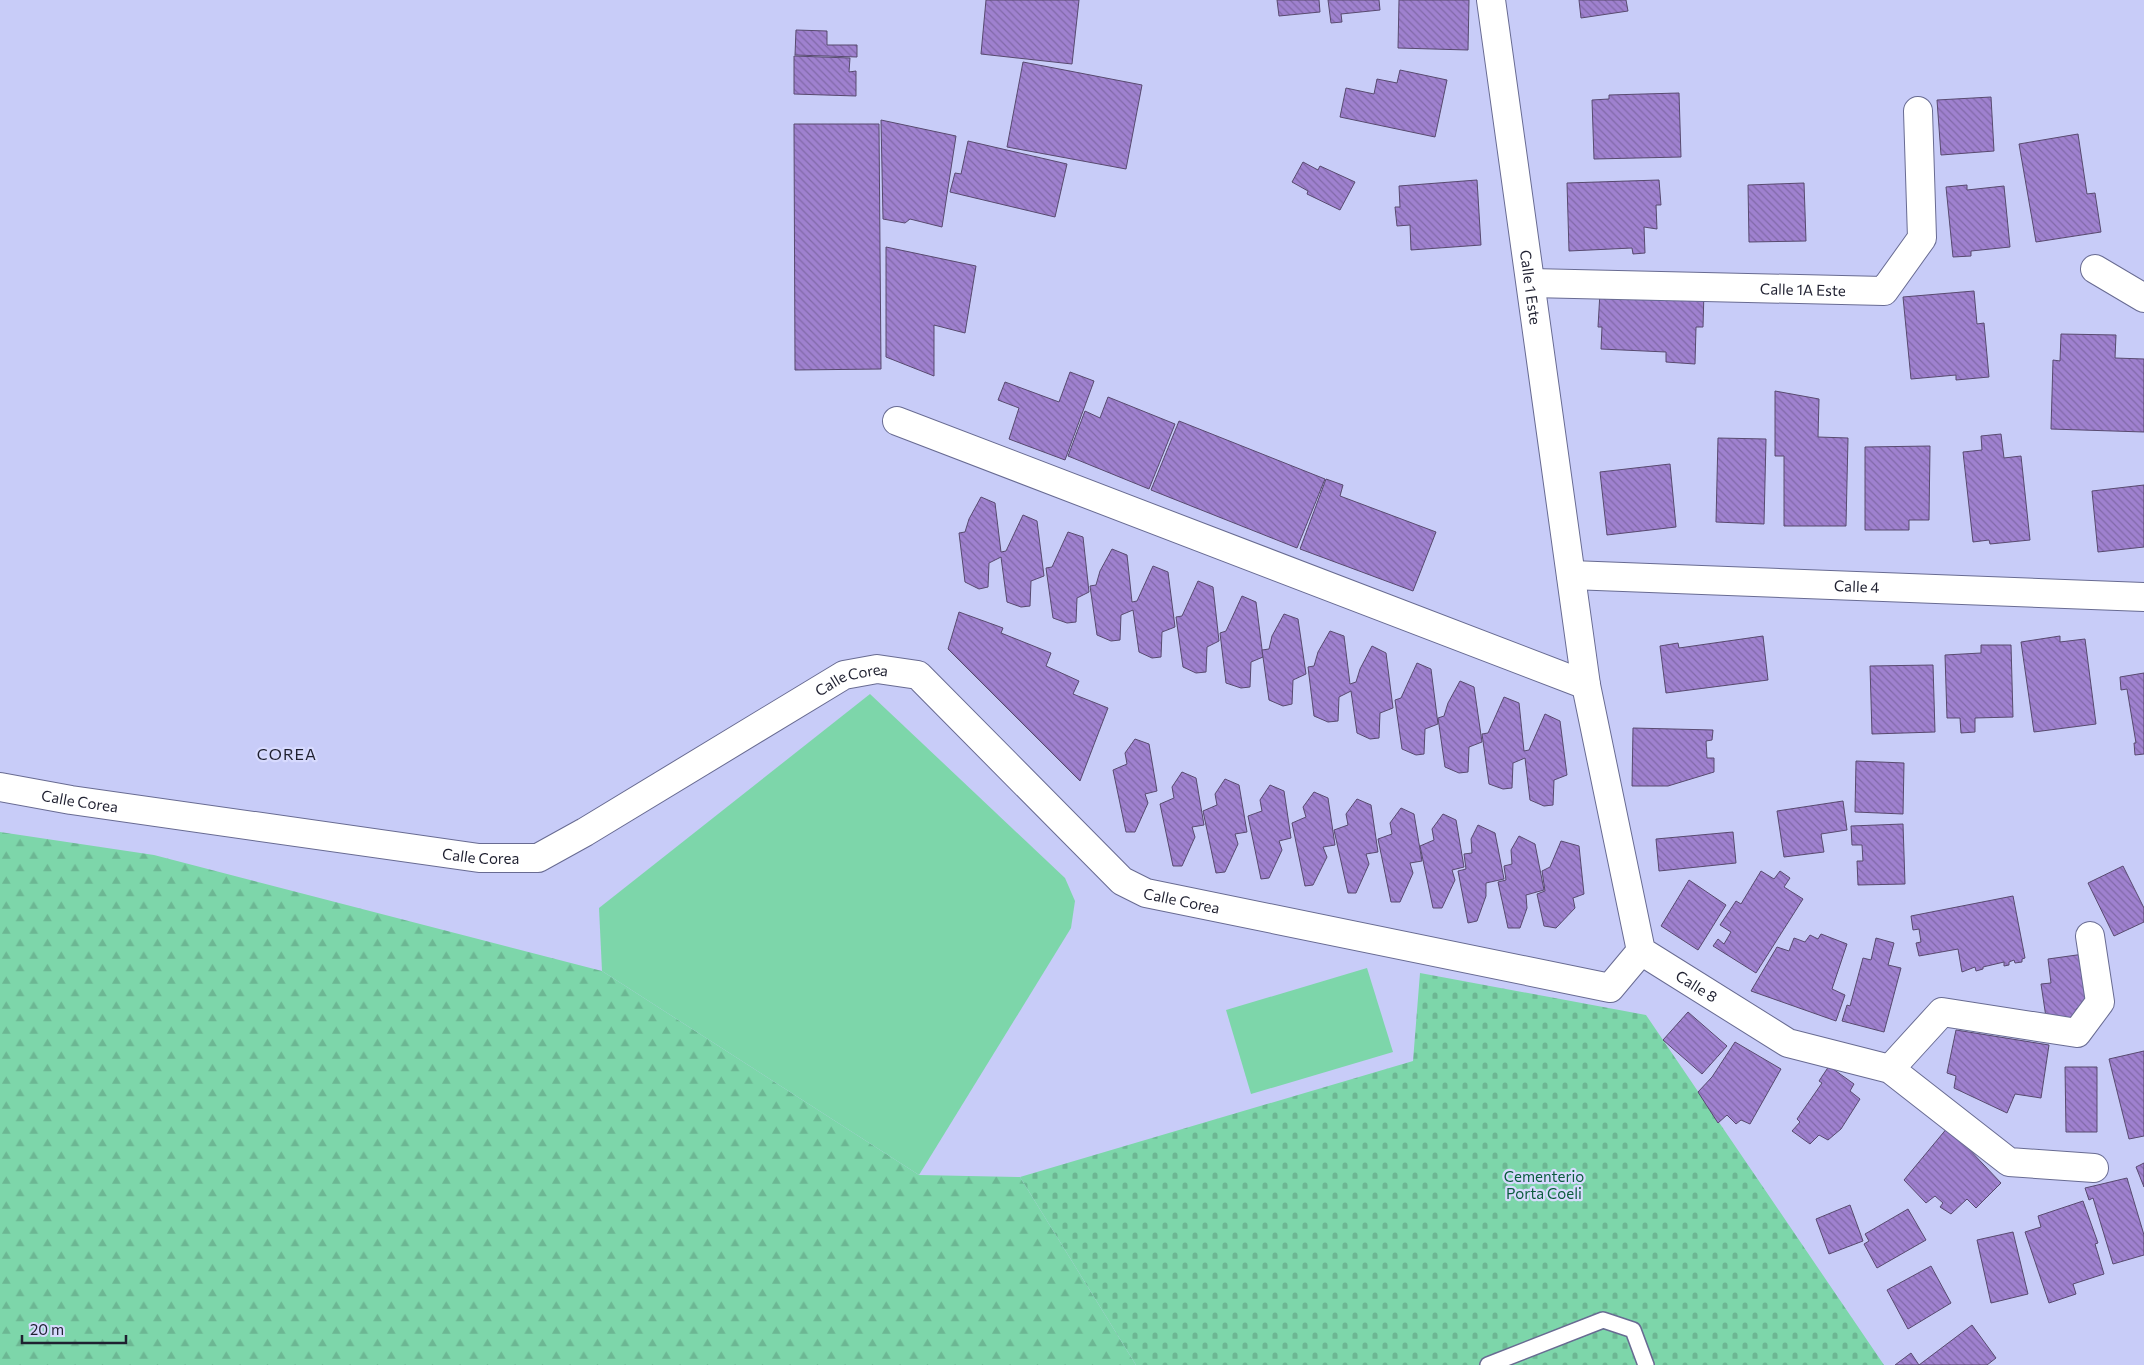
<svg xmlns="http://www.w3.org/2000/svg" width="2144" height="1365" viewBox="0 0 2144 1365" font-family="Commissioner,sans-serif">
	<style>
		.forest { fill: url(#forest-firs) }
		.cemetery { fill: url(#cemetery-stones) }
		.park { fill: #7dd6aa }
		.building { fill: url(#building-back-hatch); stroke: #584a6f }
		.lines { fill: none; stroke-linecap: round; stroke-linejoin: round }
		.lane-casing { stroke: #686b92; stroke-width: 18 }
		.street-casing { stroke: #686b92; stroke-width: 30 }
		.lane { stroke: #fff; stroke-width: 15 }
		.street { stroke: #fff; stroke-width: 28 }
		.labels { text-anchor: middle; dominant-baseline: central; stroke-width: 4.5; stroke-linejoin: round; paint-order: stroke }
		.street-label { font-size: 15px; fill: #1f2030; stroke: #d7dafe }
		.park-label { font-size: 15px; fill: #0a5b3c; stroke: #d7dafe }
		.neighbourhood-label { font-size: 16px; letter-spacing: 1px; fill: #1f2030; stroke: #d7dafe }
	</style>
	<defs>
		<pattern id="forest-firs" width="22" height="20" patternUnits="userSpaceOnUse" patternTransform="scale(1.25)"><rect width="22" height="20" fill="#7dd6aa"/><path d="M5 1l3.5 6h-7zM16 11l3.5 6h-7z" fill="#6cb793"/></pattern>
		<pattern id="cemetery-stones" width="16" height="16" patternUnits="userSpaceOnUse" patternTransform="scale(1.25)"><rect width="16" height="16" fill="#7dd6aa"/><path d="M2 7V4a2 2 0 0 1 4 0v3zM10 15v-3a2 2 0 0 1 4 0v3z" fill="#6cb793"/></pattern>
		<pattern id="building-back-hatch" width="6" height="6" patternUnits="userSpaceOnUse" patternTransform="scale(1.25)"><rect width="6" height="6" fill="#9f81cf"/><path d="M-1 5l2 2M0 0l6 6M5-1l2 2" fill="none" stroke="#8169a8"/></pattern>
	</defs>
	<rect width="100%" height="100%" fill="#c8ccf8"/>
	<polygon class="forest" points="0,832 154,855 602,971 919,1175 1020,1177 1136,1365 0,1365"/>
	<polygon class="cemetery" points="1420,973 1646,1015 1884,1365 1136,1365 1020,1177 1413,1061"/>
	<g class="park">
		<polygon points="870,694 1065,878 1075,901 1071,928 919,1175 602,971 599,908"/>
		<polygon points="1367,968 1393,1052 1251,1094 1226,1010"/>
	</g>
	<g class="building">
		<polygon points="986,0 1079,0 1072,64 981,54"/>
		<polygon points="1277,0 1319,0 1320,12 1279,16"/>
		<polygon points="1328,0 1379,0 1380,10 1341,14 1342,22 1331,23"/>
		<polygon points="1399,0 1469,0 1468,50 1398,48"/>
		<polygon points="1579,0 1626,0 1628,11 1581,18"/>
		<polygon points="796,30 827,31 827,45 857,45 857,57 795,55"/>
		<polygon points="794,56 850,58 849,72 856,71 856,96 794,94"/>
		<polygon points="1023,62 1142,85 1126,169 1007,147"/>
		<polygon points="1400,70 1447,80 1435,137 1340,117 1346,88 1374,94 1377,79 1397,83"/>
		<polygon points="1679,93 1681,157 1594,159 1592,100 1609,99 1609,95"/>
		<polygon points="1991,97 1994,151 1941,155 1937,100"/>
		<polygon points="881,120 956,136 942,227 910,219 905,223 883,219"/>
		<polygon points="794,124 879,124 881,369 795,370"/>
		<polygon points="2078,134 2087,194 2095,193 2101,232 2036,242 2019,144"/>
		<polygon points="968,141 1067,164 1055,217 950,192 955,173 961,174"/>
		<polygon points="1303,162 1318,170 1320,166 1355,182 1340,210 1307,194 1308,191 1292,182"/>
		<polygon points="1477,180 1481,245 1411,250 1410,225 1397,226 1395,207 1400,207 1399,186"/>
		<polygon points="1659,180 1661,205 1656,205 1657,229 1644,227 1645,253 1633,254 1632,248 1569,251 1567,183"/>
		<polygon points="1804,183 1806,241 1749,242 1748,185"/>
		<polygon points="1967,185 1967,190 2004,186 2010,247 1971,251 1971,256 1953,257 1946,187"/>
		<polygon points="886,247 976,266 965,333 934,325 934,376 886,357"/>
		<polygon points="1704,291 1703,327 1696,327 1695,364 1666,362 1666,352 1601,349 1602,327 1598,327 1600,292"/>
		<polygon points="1974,291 1977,324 1984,323 1989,377 1956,380 1956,375 1911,379 1903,297"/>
		<polygon points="2061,334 2116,335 2115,358 2144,359 2144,432 2051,429 2053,360 2060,361"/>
		<polygon points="1070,372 1094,381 1065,460 1009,439 1019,408 998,400 1005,382 1059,402"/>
		<polygon points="1775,391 1819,399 1818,437 1848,438 1846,526 1784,526 1784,456 1775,456"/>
		<polygon points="1108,397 1175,424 1149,489 1068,456 1085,411 1100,418"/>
		<polygon points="1179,421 1325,479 1297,548 1151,490"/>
		<polygon points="2001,434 2004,458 2021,456 2030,540 1990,544 1989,540 1973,542 1963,452 1982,450 1981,436"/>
		<polygon points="1718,438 1766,439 1764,524 1716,522"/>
		<polygon points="1930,446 1929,520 1909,520 1909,530 1865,530 1865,447"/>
		<polygon points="1670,464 1676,527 1607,535 1600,472"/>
		<polygon points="1326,479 1343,485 1340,496 1436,532 1413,591 1300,549"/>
		<polygon points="2144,485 2144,547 2098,552 2092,491"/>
		<polygon points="981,497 995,503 1001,552 1006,551 1023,515 1037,521 1044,576 1031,581 1030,606 1021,607 1007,602 1001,557 989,563 988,587 979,589 965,582 959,533 965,532 969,519"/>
		<polygon points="1068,532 1083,537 1089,592 1077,598 1076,622 1067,623 1053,618 1046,568 1052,567"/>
		<polygon points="1112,549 1127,555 1132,602 1137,601 1153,566 1168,572 1175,627 1162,632 1161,657 1152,658 1139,652 1133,610 1121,615 1120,640 1111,641 1097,635 1090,586 1096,585 1100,571"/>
		<polygon points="1198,581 1213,587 1219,641 1207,647 1206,672 1196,673 1183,667 1176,617 1182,616"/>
		<polygon points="1242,596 1256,602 1263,657 1251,662 1250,687 1241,688 1226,683 1220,633 1226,631"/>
		<polygon points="959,612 1003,628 1001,633 1051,653 1046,666 1079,681 1073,694 1108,708 1080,781 948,649"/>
		<polygon points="1284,614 1298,619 1306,674 1293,680 1292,704 1283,706 1269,700 1262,650 1269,649 1272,636"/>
		<polygon points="1330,631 1344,636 1350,684 1356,682 1360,669 1372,646 1386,653 1393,708 1380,713 1379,738 1370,739 1357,733 1351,691 1339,697 1338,721 1328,722 1314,716 1308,667 1314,666 1318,652"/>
		<polygon points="1763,636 1768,680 1666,693 1660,646 1678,643 1679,648"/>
		<polygon points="2060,636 2060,642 2085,639 2096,724 2034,732 2021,642"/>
		<polygon points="1981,645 2011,645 2013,717 1975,718 1975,732 1961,733 1960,718 1947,718 1945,655 1981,653"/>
		<polygon points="1417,663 1431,669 1438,724 1425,729 1424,754 1416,755 1402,749 1395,700 1401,698"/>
		<polygon points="1933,665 1935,732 1872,734 1870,666"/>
		<polygon points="2144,673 2144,754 2135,755 2134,743 2136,743 2127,689 2121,690 2120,677"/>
		<polygon points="1460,681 1474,687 1482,742 1469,747 1468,772 1459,773 1445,767 1438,718 1444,716 1448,703"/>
		<polygon points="1504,697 1519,703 1524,751 1529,750 1545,714 1560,721 1567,775 1554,780 1553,805 1544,806 1530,800 1525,758 1513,763 1512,788 1503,789 1489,784 1482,734 1488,733"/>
		<polygon points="1633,728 1713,730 1712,740 1706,741 1707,758 1714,758 1714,772 1668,786 1632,786"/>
		<polygon points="1135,739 1149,744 1157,791 1145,794 1148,803 1135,832 1126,832 1113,770 1127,764 1125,753"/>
		<polygon points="1856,761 1904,763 1903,814 1855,812"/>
		<polygon points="1182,772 1196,778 1204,825 1192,827 1195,837 1182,866 1173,866 1160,804 1174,798 1172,787"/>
		<polygon points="1225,779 1239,785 1247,832 1235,834 1238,844 1225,872 1216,873 1203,811 1217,805 1215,794"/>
		<polygon points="1270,785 1284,791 1291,838 1279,841 1282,850 1269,878 1261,879 1248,816 1262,811 1260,800"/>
		<polygon points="1314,792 1328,798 1335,845 1323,847 1327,857 1313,885 1305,886 1292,823 1306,817 1303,807"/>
		<polygon points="1357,799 1371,805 1378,852 1366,854 1369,864 1356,893 1348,893 1334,830 1348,825 1346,814"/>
		<polygon points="1843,801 1847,830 1821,834 1824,852 1784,857 1777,811"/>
		<polygon points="1401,808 1414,814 1422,861 1410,863 1413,873 1400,902 1391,902 1378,839 1392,834 1390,823"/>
		<polygon points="1443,814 1456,820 1464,867 1452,870 1455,880 1442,908 1433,908 1420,846 1434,840 1432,829"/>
		<polygon points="1903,824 1905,884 1858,885 1857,861 1863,861 1862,845 1852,845 1851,826"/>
		<polygon points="1478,825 1495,833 1504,879 1486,883 1486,896 1477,921 1468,923 1458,871 1466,869 1464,854 1472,853 1471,839"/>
		<polygon points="1733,832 1736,863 1659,871 1656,839"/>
		<polygon points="1519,836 1535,844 1544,890 1526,895 1527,908 1520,928 1508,928 1498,882 1506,880 1504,866 1512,864 1511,850"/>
		<polygon points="1561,841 1579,846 1584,894 1573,898 1575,908 1556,928 1544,926 1537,894 1545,891 1542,871 1550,867"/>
		<polygon points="2123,866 2144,908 2144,922 2114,936 2088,883"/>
		<polygon points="1761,871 1774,879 1780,871 1790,878 1784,887 1803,899 1756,973 1713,946 1718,939 1724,944 1731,932 1720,925 1736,901 1741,904"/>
		<polygon points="1689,880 1726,905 1698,950 1661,926"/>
		<polygon points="2013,896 2025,958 2022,959 2022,962 2015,963 2014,960 2009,962 2009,965 2004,966 2004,962 1983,967 1983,969 1976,971 1975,967 1962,972 1958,949 1919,956 1916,943 1921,942 1919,929 1913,930 1911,916"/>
		<polygon points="1821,934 1847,944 1832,989 1845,995 1836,1021 1751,991 1777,947 1789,951 1794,938 1805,942 1810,935 1818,939"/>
		<polygon points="1876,938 1894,943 1888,965 1901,968 1884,1032 1842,1021 1847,1005 1850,1006 1863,958 1871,960"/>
		<polygon points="2084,954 2091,1006 2076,1009 2078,1019 2047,1024 2041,984 2051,983 2048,959"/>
		<polygon points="1688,1012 1727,1046 1702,1074 1663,1040"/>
		<polygon points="1956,1030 2049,1045 2041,1098 2015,1094 2007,1113 1954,1088 1956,1076 1947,1073"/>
		<polygon points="1735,1042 1781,1069 1750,1124 1741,1120 1736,1124 1727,1115 1718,1123 1698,1092 1712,1077"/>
		<polygon points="2144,1051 2144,1136 2129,1139 2109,1059"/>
		<polygon points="1829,1066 1854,1084 1850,1091 1860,1099 1841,1129 1828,1140 1819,1135 1810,1144 1792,1131 1800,1122 1797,1119 1822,1083 1819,1081"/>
		<polygon points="2065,1067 2097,1067 2097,1132 2066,1132"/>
		<polygon points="1948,1127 2001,1183 1976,1208 1967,1199 1951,1214 1940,1207 1943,1203 1935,1196 1926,1203 1904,1180"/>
		<polygon points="2144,1163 2144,1187 2136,1167"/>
		<polygon points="2127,1178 2144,1235 2144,1255 2113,1264 2093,1198 2089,1200 2085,1188"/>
		<polygon points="2083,1201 2098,1243 2095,1244 2104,1274 2073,1284 2076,1294 2049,1303 2025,1232 2041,1227 2038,1216"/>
		<polygon points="1850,1205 1863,1241 1829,1254 1816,1219"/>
		<polygon points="1908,1209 1926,1240 1877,1268 1864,1244 1869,1241 1865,1234"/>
		<polygon points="2013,1232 2028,1294 1991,1303 1977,1240"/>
		<polygon points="1931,1266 1951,1303 1908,1329 1887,1290"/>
		<polygon points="1972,1325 1996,1358 1987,1365 1895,1365 1911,1353 1919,1365"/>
	</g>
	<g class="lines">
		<defs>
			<polyline id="lane" points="1488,1365 1603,1320 1633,1330 1646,1365"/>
			<g id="street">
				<path id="s1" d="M1491 0 1586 685 1641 951 1788 1043 1890 1069 2009 1162 2094 1168"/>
				<polyline points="2095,269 2144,298"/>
				<path id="s2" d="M1531 283 1884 291 1922 238 1918 111"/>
				<polyline points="897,421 1586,685"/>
				<path id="s3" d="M1571 575 2144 597"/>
				<path id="s4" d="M0 787 71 800 479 858H538L585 832 844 675 877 669 918 675 1122 881 1146 893 1610 988 1641 951"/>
				<polyline points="1890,1069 1942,1012 2077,1033 2100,1002 2090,936"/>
			</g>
		</defs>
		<use href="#lane" class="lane-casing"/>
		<use href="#street" class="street-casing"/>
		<use href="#lane" class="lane"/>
		<use href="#street" class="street"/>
	</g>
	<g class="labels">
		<g class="street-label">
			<text stroke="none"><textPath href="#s1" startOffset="290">Calle 1 Este</textPath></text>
			<text stroke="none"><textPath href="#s2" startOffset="272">Calle 1A Este</textPath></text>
			<text stroke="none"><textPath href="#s3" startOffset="286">Calle 4</textPath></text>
			<text stroke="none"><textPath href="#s4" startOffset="906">Calle Corea</textPath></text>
			<text stroke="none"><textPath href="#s4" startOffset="81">Calle Corea</textPath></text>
			<text stroke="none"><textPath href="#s4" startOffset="486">Calle Corea</textPath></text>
			<text stroke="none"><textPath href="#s4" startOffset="1328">Calle Corea</textPath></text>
			<text stroke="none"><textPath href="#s1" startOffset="1029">Calle 8</textPath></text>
		</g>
		<g class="park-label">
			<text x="1544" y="1176">Cementerio<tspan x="1544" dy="17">Porta Coeli</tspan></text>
		</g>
		<g class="neighbourhood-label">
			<text x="287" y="753">COREA</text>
		</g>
	</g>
	<path d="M22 1335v8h104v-8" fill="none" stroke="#1f2030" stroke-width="2.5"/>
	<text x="30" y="1335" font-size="15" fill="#1f2030" stroke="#d7dafe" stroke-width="4" paint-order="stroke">20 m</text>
</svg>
